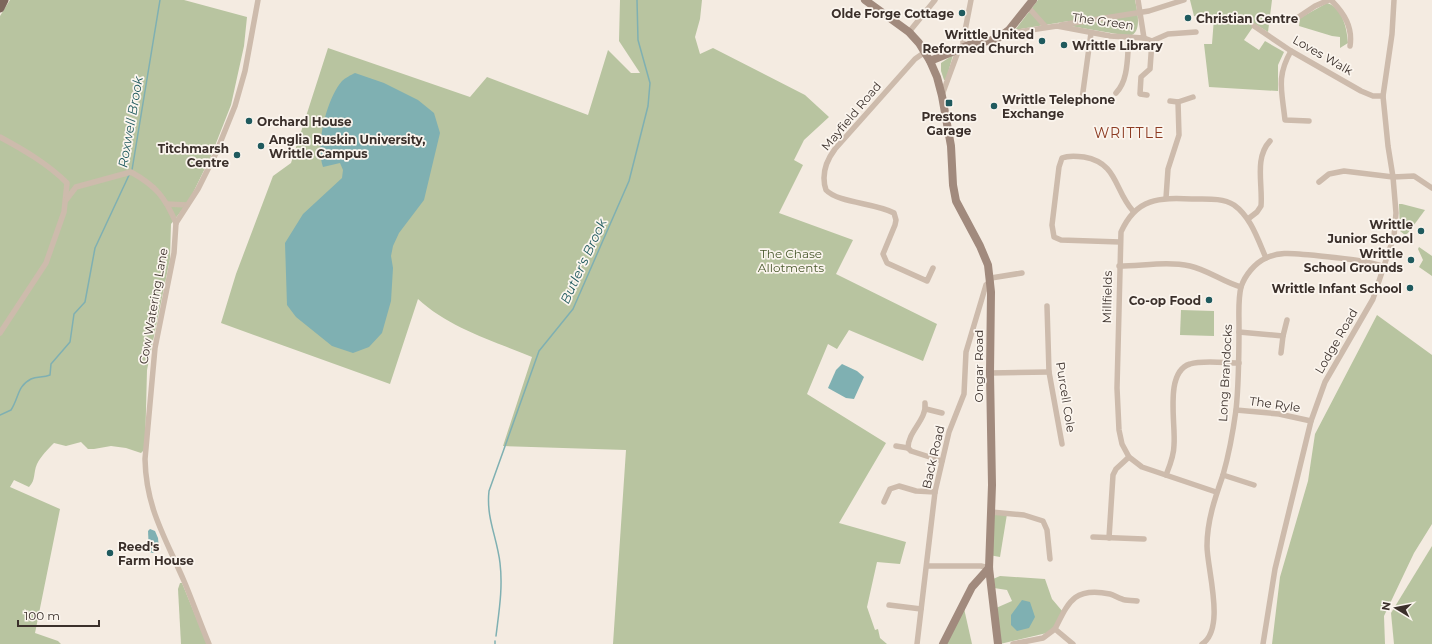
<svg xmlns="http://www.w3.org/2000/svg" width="1432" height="644" viewBox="0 0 1432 644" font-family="Montserrat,sans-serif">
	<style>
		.green { fill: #b8c4a0 }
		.water { fill: #7fb0b2 }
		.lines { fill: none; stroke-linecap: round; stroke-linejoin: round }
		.stream { stroke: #7fb0b2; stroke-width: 1.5 }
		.street { stroke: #cdbbac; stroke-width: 5.5 }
		.secondary { stroke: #a18a7d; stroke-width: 8 }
		.primary { stroke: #7d675c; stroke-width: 9 }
		.poi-dot { fill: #1f5a5e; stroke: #fbf5ee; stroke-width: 1.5 }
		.labels { text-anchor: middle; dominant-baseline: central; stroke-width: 3.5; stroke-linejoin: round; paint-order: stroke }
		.poi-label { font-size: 12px; font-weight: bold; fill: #3b302b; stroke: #fbf5ee; text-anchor: end }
		.street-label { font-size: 12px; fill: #3b302b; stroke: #fbf5ee }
		.park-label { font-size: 12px; fill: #4a5a2e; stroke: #fbf5ee }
		.water-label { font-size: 13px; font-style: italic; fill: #1f5a5e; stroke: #fbf5ee }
		.quarter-label { font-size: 14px; letter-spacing: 1px; fill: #8c3b22; stroke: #fbf5ee }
	</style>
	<rect width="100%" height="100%" fill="#f4ebe1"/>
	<g class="green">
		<path d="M10 0H184L247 17 244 46 231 105 211 156 189 201 171 224 170 259 147 370 145 449 141 453 126 448 111 446 94 449H88L81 442 66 446 54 443C48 449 41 456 37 464 33 473 36 480 29 487L14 480 10 487 60 509 35 633 58 641 61 644H0V16Z"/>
		<path d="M620 0H702L700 19 695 37 700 54 713 48 805 95 829 117 804 140 794 160 803 165 779 213 853 240 836 274 937 324 923 361 849 330 837 349 828 344 807 394 886 443 839 523 906 542 900 564 877 562 867 607 875 630 878 629 880 638 887 644H613L626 450 503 446 532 357C494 341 449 328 418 299L390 384 221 323 236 274 273 176 291 163 328 48 470 97 487 77 588 115 608 50 631 73H640L619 41Z"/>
		<path d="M1038 0H1135C1137 10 1143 33 1129 36L1070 26 1069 21 1015 30Z"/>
		<polygon points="1190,0 1272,0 1268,32 1255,24 1244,40 1259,50 1265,41 1284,52 1278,65 1278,91 1209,87 1204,44 1212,44 1214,18 1194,16"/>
		<path d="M1327 3C1343 8 1347 29 1348 43L1340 48V37L1332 36 1299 26 1300 18Z"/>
		<polygon points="953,55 946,80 944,80 941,71 941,63"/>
		<polygon points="1399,204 1402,204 1425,210 1408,233 1405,235 1400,231"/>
		<polygon points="1419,247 1432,256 1432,276 1419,267 1423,260 1418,249"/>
		<polygon points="1181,310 1214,311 1214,336 1180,335"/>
		<polygon points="1377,315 1432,355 1432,524 1414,553 1384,616 1385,644 1272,644 1280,577 1308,481 1315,434"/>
		<polygon points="991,512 1007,514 1000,557 989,555"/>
		<polygon points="1432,546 1432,644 1394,644 1391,613"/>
		<polygon points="1000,576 1045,579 1052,599 1063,612 1051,632 1000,644 996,608 1012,601 1007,590 994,588 993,579"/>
		<polygon points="180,583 182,583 207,644 181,644 178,589"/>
		<polygon points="963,604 972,644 943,644"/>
	</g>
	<g class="water">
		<path d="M355 73 384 83 418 100 434 113 440 133 424 200 399 233 393 246 391 256 393 268 391 301 382 333 369 347 353 353 332 346 296 317 287 305 285 243 303 214 342 178 343 170 340 163 323 167C315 145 327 98 342 81 345 78 351 75 355 73Z"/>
		<polygon points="842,364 857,371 864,377 854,399 846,398 828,388 836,370"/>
		<polygon points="150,529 155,531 158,538 159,548 153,553 149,552 148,531"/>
		<polygon points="1022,600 1030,602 1035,617 1029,628 1017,631 1011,625 1011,615"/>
	</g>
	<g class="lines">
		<g class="stream">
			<polyline points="132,170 160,0"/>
			<path d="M0 415 11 410C19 398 17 386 31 379 37 376 43 378 50 375L51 364 70 342 74 314 85 302 95 248 130 173"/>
			<path d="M496 636C499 611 503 588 500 563 497 537 486 518 489 491L539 351 573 309 629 181 648 106 650 83 638 40 637 0"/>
			<polyline points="495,644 495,641"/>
		</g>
		<g class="street">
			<polyline points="1138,0 1144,38"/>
			<path d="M1331 0C1344 13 1353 27 1350 46"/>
			<polyline points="1028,7 1046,27"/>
			<polyline points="1294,20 1315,6 1329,0"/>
			<polyline points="1061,25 1149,11 1184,0"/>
			<polyline points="1254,26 1291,51 1361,91 1373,96 1383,96"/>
			<polyline points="909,32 935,0"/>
			<polyline points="1005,34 1057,26 1110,36 1144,38 1152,41 1150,69 1141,77 1140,94 1147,95"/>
			<polyline points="1152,41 1168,34 1196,32"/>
			<polyline points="963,47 963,41 971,0"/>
			<path d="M1291 51C1276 77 1282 91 1285 120L1309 121"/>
			<path d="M925 52 915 59 835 149C826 161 821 175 826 190 838 203 876 203 894 213L896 220 895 225 883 254 887 263 927 281 933 268"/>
			<path d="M1116 93C1129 80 1127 56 1129 38"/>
			<polyline points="942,95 959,49"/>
			<polyline points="1082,99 1091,33"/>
			<polyline points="1170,101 1178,102"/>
			<path d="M0 137C24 150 48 164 67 183L64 212 46 263 0 333"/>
			<polyline points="1319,182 1329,174 1344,171 1393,177 1414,176 1432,188"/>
			<polyline points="1166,198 1168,169 1179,135 1178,102 1193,97"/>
			<path d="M66 200 76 187 131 172C156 186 165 197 176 223"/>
			<polyline points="167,204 187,205"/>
			<path d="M1248 219 1257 212 1261 206C1263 185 1254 158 1270 141"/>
			<path d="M1120 242 1061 240 1054 237 1052 225 1059 167 1062 158C1069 155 1077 156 1084 157 1118 163 1114 190 1133 211"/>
			<path d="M1119 266C1142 266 1167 261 1190 266 1208 270 1223 282 1241 287"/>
			<polyline points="991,278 1022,273"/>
			<polyline points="1047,306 1049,372 1062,444"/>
			<polyline points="1239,332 1283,336 1287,320"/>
			<polyline points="1281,353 1283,336"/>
			<polyline points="990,373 1049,372"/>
			<path d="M925 403C927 420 908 431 908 448L911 451 942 461"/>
			<polyline points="926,409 942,413"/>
			<polyline points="1236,410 1279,414 1311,421"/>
			<polyline points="896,446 908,448"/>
			<path d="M1166 475C1170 465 1174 456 1174 445 1176 424 1164 372 1190 364 1202 360 1225 363 1239 363"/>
			<polyline points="1223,475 1254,485"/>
			<path d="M1216 492 1142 467 1129 457 1122 444 1119 430 1117 388 1121 232C1137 196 1161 198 1195 199 1208 199 1223 198 1234 205 1251 217 1258 240 1266 258"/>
			<polyline points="884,502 890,489 899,486 916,491 935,492"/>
			<polyline points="991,512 1024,515 1043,521 1047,530 1050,559"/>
			<polyline points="1093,537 1144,539"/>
			<polyline points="1109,538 1113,475 1116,469 1129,457"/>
			<polyline points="927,566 981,566 989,568"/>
			<polyline points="889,605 921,609"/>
			<path d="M1055 629C1069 601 1074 587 1110 594 1114 595 1118 598 1122 599 1126 601 1132 600 1137 601"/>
			<path d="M209 644C200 623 193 602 184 581 165 537 146 508 145 459L155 348 174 253 176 223 198 189 216 153 235 106 245 71 258 0"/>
			<polyline points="917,644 935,492 949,432 964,394 966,352 986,285 991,281"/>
			<polyline points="1013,644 1043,638 1055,629 1073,644"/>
			<path d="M1202 644C1226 629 1207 569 1207 546 1207 521 1215 498 1223 475 1229 454 1233 432 1236 410 1239 382 1239 354 1239 326 1239 313 1238 299 1241 287 1245 275 1255 263 1266 258 1280 251 1296 254 1311 255 1336 258 1361 259 1385 267"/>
			<polyline points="1263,644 1275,569 1311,421 1325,382 1373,299 1394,236 1396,213 1393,177 1388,146 1383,96 1392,34 1394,0"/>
		</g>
		<g class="secondary">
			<polyline points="865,0 909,32 919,43 930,61 937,77 942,96 951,146 953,185 956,201 980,246 988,265 991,292 990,373 992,485 989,568 998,644"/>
			<polyline points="930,61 969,45 997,39 1009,30 1033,0"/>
			<polyline points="943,644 972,587 989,568"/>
		</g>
		<polyline class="primary" points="0,8 4,0"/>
	</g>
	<g class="poi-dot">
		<circle cx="962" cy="13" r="4"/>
		<circle cx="1188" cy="18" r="4"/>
		<circle cx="1042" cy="41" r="4"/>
		<circle cx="1064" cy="45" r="4"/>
		<rect x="945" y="99" width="8" height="8" rx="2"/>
		<circle cx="994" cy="106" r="4"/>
		<circle cx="249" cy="121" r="4"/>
		<circle cx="261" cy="146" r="4"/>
		<circle cx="237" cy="155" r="4"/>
		<circle cx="1421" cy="231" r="4"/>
		<circle cx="1411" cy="260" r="4"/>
		<circle cx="1410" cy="288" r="4"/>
		<circle cx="1209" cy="300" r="4"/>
		<circle cx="110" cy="553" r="4"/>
	</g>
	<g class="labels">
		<g class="poi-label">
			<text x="954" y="13">Olde Forge Cottage</text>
			<text x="1196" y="18" text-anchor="start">Christian Centre</text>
			<text x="1034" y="34">Writtle United<tspan x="1034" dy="14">Reformed Church</tspan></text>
			<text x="1072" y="45" text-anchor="start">Writtle Library</text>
			<text x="1002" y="99" text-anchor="start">Writtle Telephone<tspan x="1002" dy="14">Exchange</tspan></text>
			<text x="949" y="116" text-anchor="middle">Prestons<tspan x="949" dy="14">Garage</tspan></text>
			<text x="257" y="121" text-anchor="start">Orchard House</text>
			<text x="269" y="139" text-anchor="start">Anglia Ruskin University,<tspan x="269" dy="14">Writtle Campus</tspan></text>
			<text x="229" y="148">Titchmarsh<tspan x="229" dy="14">Centre</tspan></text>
			<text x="1413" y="224">Writtle<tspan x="1413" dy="14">Junior School</tspan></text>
			<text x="1403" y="253">Writtle<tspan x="1403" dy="14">School Grounds</tspan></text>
			<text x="1402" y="288">Writtle Infant School</text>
			<text x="1201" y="300">Co-op Food</text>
			<text x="118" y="546" text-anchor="start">Reed's<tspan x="118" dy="14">Farm House</tspan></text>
		</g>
		<g class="street-label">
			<text transform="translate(1103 21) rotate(8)">The Green</text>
			<text transform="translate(1323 55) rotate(30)">Loves Walk</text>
			<text transform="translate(851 116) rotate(-50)">Mayfield Road</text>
			<text transform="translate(1107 297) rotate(-89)">Millfields</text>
			<text transform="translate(153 306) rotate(-80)">Cow Watering Lane</text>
			<text transform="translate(1336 341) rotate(-60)">Lodge Road</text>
			<text transform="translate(978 366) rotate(-90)">Ongar Road</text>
			<text transform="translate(1225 373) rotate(-87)">Long Brandocks</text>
			<text transform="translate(1066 397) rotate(81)">Purcell Cole</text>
			<text transform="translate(1275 404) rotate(8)">The Ryle</text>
			<text transform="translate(933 457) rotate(-77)">Back Road</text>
		</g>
		<g class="park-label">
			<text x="791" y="253">The Chase<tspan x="791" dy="14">Allotments</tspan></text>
		</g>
		<g class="water-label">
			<text transform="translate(130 122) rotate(-80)">Roxwell Brook</text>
			<text transform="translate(583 261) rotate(-65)">Butler's Brook</text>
		</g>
		<g class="quarter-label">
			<text x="1129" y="133">WRITTLE</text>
		</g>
	</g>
	<g transform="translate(1396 608) rotate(280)" stroke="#fbf5ee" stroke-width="3" paint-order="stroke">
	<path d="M0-3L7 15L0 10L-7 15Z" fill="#3b302b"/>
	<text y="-6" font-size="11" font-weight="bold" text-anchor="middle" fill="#3b302b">N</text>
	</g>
	<path d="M18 620v6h81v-6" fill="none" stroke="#3b302b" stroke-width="2"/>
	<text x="24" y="620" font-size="12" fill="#3b302b" stroke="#fbf5ee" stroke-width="3" paint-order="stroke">100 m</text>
</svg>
